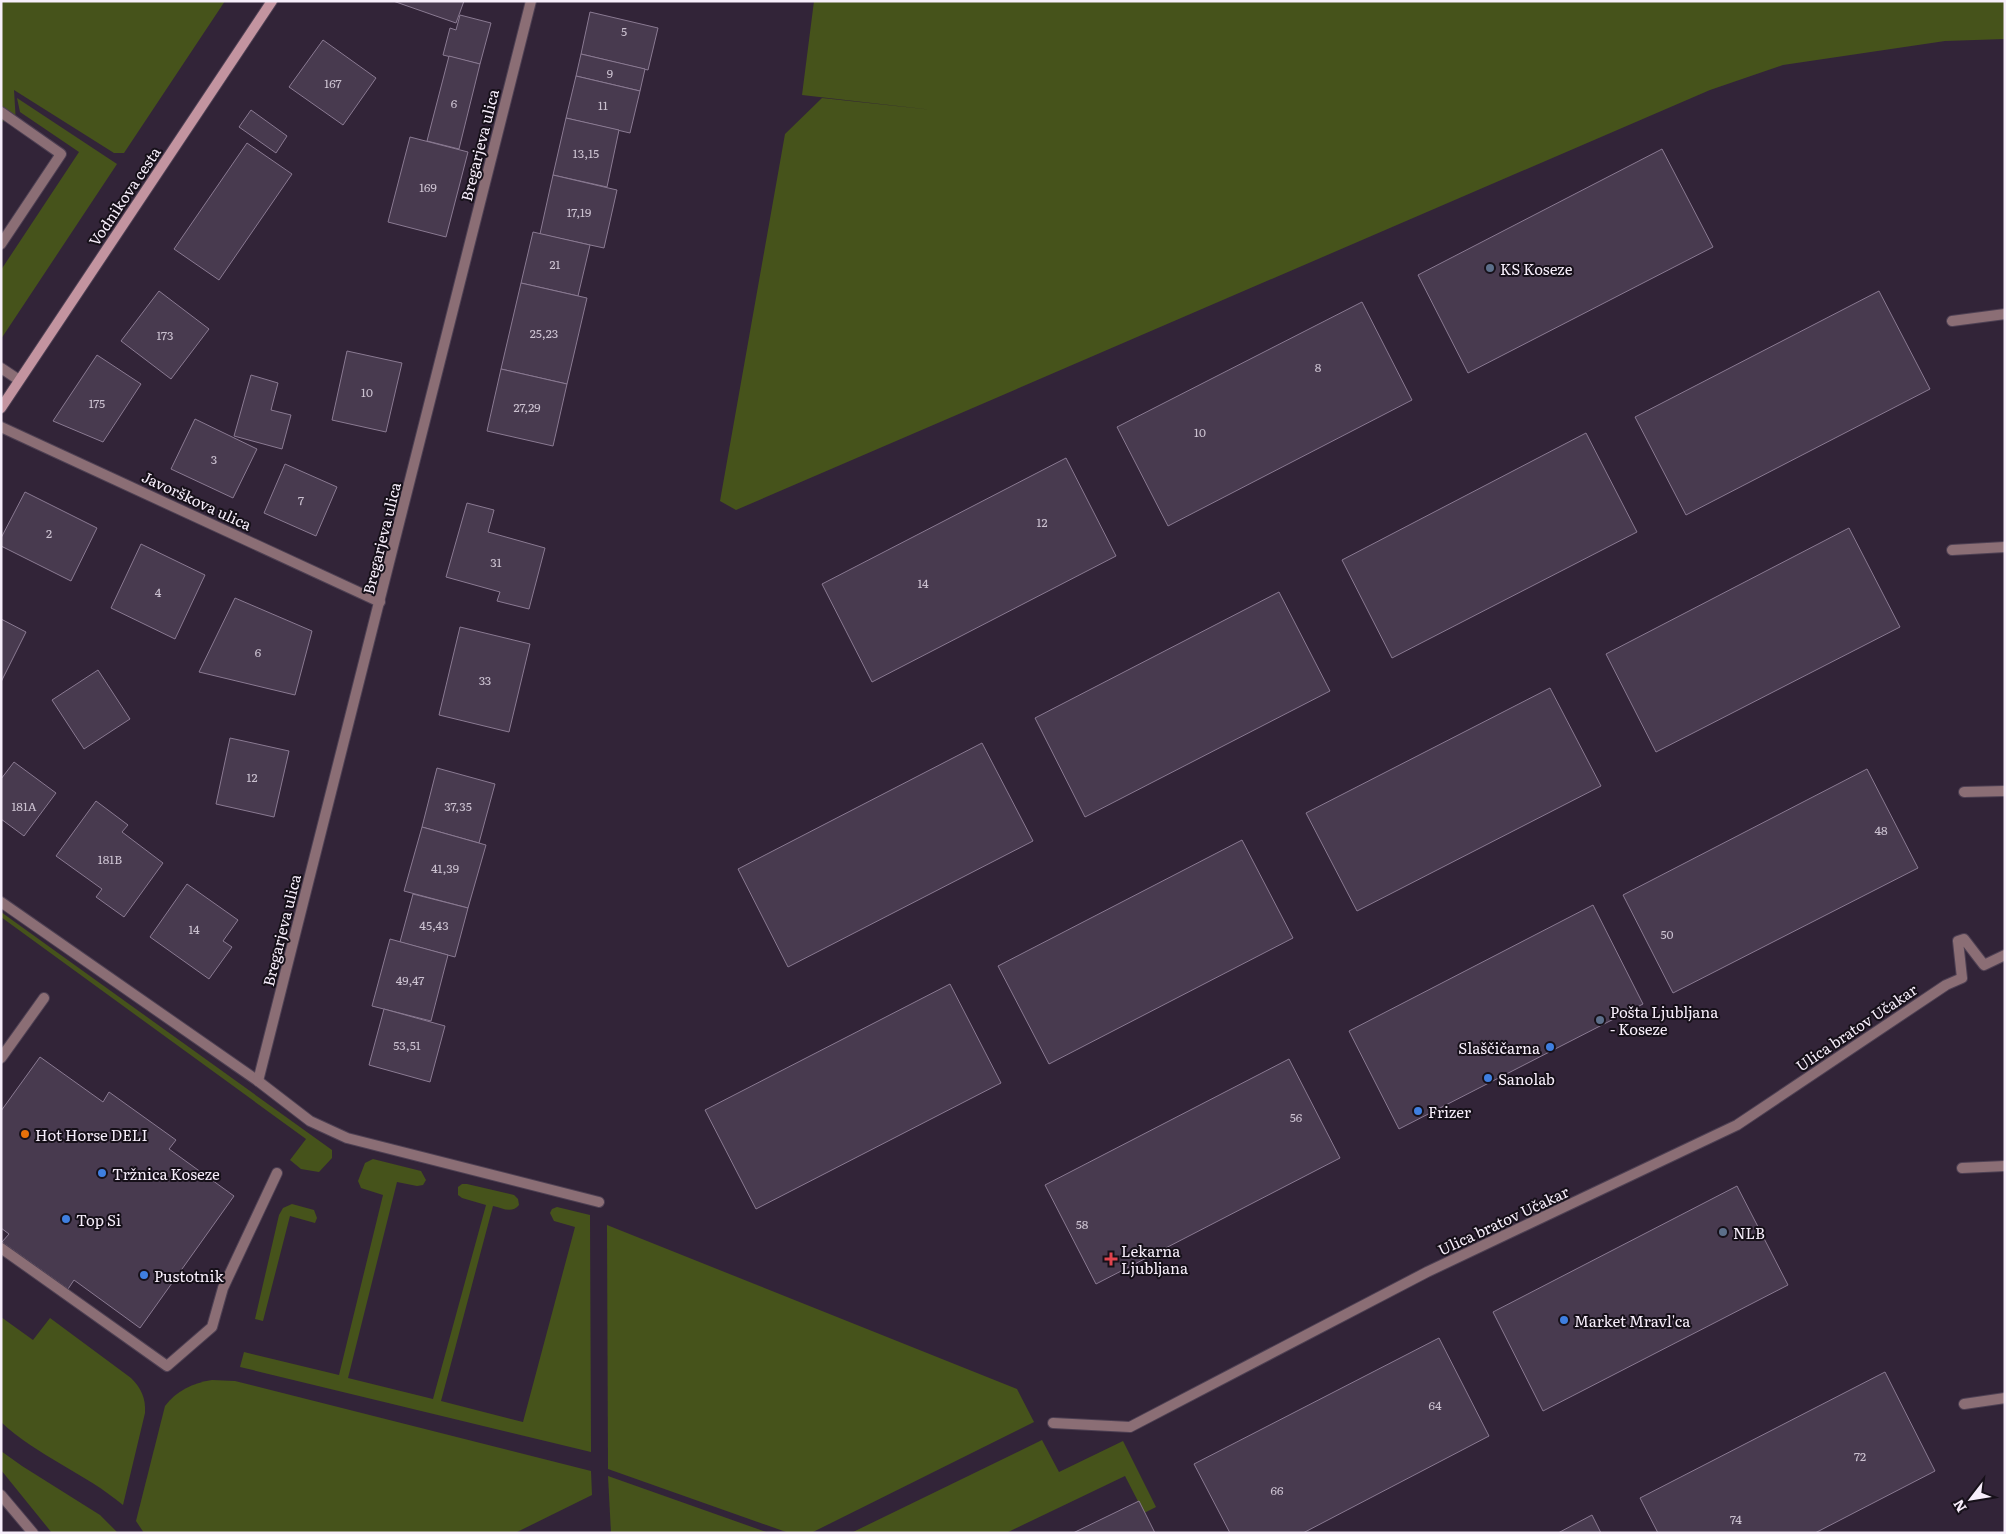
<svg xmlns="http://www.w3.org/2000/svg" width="2006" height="1534" viewBox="0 0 2006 1534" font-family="Literata,serif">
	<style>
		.green { fill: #46531b }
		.building { fill: #483a4f; stroke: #8a7a92 }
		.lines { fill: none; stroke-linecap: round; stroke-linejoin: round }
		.lane-casing { stroke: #4e4053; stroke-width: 12 }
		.street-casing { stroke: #4e4053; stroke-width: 12 }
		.secondary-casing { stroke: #4e4053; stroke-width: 12 }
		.lane { stroke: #8b6e75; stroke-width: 10 }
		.street { stroke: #8b6e75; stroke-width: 10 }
		.secondary { stroke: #c394a0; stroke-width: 10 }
		.service-dot { fill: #5c6f8a; stroke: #161019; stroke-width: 2 }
		.shop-dot { fill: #3f7fe0; stroke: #161019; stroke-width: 2 }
		.food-dot { fill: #e8710a; stroke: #161019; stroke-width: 2 }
		.health-dot { fill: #e0444e; stroke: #161019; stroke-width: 2 }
		.labels { text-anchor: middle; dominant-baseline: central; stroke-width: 4; stroke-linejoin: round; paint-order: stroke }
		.number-label { font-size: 12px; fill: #cbc1d0 }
		.street-label { font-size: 15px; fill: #f7eefb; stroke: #161019 }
		.poi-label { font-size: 15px; fill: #f7eefb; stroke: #161019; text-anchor: start }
	</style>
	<rect width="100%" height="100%" fill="#322438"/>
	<g class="green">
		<polygon points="1,1 225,1 124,153 114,153 14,90 16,123 1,121"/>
		<polygon points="814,1 2005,1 2005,39 1945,41 1783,65 1710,90 736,510 720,501 785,134 822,98 933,110 802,95"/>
		<polygon points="17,98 117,164 1,339 1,270 79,152 20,112"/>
		<polygon points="1,912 332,1150 332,1158 319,1172 301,1169 290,1160 306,1139 1,917"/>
		<path d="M373 1159 421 1171 426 1180 423 1185 417 1186 397 1182 348 1378 433 1399 486 1205 462 1198 458 1195V1187L462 1184H467L514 1195 518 1199 519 1205C512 1214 502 1208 493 1206L441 1401 523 1422 575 1227 554 1221 550 1213 552 1209 557 1207 590 1215 591 1452 240 1367 244 1352 339 1375 383 1195 361 1188 358 1181 365 1163Z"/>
		<polygon points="292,1204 314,1210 317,1218 315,1223 290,1216 263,1321 255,1319 279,1215 283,1208"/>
		<polygon points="607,1225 1017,1389 1034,1422 811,1533 789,1533 608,1469"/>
		<path d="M1 1317 33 1340 50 1318 131 1378C141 1388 146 1398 145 1413L123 1505C85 1473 37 1456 1 1422Z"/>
		<path d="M212 1380 235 1381 591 1471 592 1495 515 1533H144L136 1521 165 1406C176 1391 193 1383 212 1380Z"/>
		<polygon points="1042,1440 1059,1472 1123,1441 1156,1507 1144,1513 1125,1476 1006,1533 851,1533"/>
		<polygon points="1,1451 22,1466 100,1515 118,1533 52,1533 1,1470"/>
		<polygon points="608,1476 769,1533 611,1533"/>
	</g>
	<g class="building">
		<polygon points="393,1 464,1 456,23"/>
		<polygon points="590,12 658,28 648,70 581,54"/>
		<polygon points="460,15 491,23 480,64 443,55 450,28 456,30"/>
		<polygon points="323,40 376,78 343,125 289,87"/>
		<polygon points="581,54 645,69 640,91 576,76"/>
		<polygon points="449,56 480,64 459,149 427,141"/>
		<polygon points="576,76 640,91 630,133 566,118"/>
		<polygon points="251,110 287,136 276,153 239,127"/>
		<polygon points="566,118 619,130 607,187 553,175"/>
		<polygon points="410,137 468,152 446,237 388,222"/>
		<polygon points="247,143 292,174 219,280 174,249"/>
		<polygon points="1662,149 1713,247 1468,373 1418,275"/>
		<polygon points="553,175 617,190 604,248 540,234"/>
		<polygon points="533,232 590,245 578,296 521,283"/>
		<polygon points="521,283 587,298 567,384 501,369"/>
		<polygon points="159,291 209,329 171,379 121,341"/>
		<polygon points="1879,291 1930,389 1686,515 1635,417"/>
		<polygon points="1362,302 1412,400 1168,526 1117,427"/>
		<polygon points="347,351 402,363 386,432 332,420"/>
		<polygon points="97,355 141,384 103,442 53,421"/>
		<polygon points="501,369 567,384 553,446 487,431"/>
		<polygon points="251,375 278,383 271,410 291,415 282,449 234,436"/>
		<polygon points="195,419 257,449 233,498 171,469"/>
		<polygon points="1586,433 1637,532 1392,658 1342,560"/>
		<polygon points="1066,458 1116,556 872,682 822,584"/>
		<polygon points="285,464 337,487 316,536 264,513"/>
		<polygon points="25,492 97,528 71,581 1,546 1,538"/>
		<polygon points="467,503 494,510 488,532 545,548 529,609 497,601 500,592 446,577"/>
		<polygon points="1849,528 1900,627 1656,752 1606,654"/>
		<polygon points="141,544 205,575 175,639 111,608"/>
		<polygon points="1279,592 1330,691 1085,817 1035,718"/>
		<polygon points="235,598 312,631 295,695 199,672"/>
		<polygon points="1,619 26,632 1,682"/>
		<polygon points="460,627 530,644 509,732 439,715"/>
		<polygon points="98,670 130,719 84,749 52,700"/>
		<polygon points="1550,688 1601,786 1357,911 1306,813"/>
		<polygon points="230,738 289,751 274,817 216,804"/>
		<polygon points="982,743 1033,841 788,967 738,869"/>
		<polygon points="14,762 56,793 24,836 1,819 1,779"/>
		<polygon points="437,768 495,784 479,843 422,827"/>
		<polygon points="1867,769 1918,868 1673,993 1623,895"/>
		<polygon points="96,801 128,825 122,832 163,863 124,917 96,897 102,889 56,856"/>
		<polygon points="422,827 486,845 468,908 404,891"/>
		<polygon points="1242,840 1293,938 1049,1064 998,966"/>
		<polygon points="187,884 238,920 223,941 232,947 209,979 150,937"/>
		<polygon points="413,894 468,908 455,957 400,942"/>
		<polygon points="1593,905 1643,1004 1399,1129 1349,1031"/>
		<polygon points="390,939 448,955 431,1021 372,1006"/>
		<polygon points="950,984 1001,1083 756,1209 705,1110"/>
		<polygon points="384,1009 445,1026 430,1082 369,1065"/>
		<polygon points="40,1057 103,1102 109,1092 176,1140 169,1149 234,1196 140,1328 74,1280 68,1289 2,1242 9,1234 1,1228 1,1111"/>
		<polygon points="1289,1059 1340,1158 1096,1284 1045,1185"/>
		<polygon points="1737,1186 1788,1285 1543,1411 1493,1312"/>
		<polygon points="1439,1338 1489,1436 1303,1533 1230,1533 1194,1464"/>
		<polygon points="1885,1372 1935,1471 1815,1533 1658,1533 1640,1498"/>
		<polygon points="1139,1501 1155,1533 1073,1533"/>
		<polygon points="1592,1515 1601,1533 1558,1533"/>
	</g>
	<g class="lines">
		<defs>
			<g id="lane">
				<polyline points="1,112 61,154 1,244"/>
				<polyline points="1952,321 2005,314"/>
				<polyline points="1,368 19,380"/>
				<polyline points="1952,550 2005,547"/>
				<polyline points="1964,792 2005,791"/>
				<polyline points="1,1058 44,998"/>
				<polyline points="1962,1168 2005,1166"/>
				<polyline points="1,1248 167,1366 212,1327 223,1288 277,1173"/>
				<polyline points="1964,1404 2005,1398"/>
			</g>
			<g id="street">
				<polyline points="1,427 380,602"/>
				<polyline points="1,902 258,1081 310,1121 347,1138 599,1202"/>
				<polyline points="258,1081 531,1"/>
				<polyline points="1053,1423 1130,1427 1427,1272 1737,1125 1946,985 1962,978 1958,941 1964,939 1984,965 2005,955"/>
				<polyline points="1,1495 33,1533"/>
			</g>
			<polyline id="secondary" points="1,408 272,1"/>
		</defs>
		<use href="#lane" class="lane-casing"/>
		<use href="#street" class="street-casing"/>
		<use href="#secondary" class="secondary-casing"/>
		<use href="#lane" class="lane"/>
		<use href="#street" class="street"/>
		<use href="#secondary" class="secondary"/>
	</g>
	<g class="service-dot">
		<circle cx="1490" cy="268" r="5"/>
		<circle cx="1600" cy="1020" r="5"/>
		<circle cx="1723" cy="1232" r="5"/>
	</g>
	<g class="shop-dot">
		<circle cx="1550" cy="1047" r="5"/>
		<circle cx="1488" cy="1078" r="5"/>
		<circle cx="1418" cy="1111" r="5"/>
		<circle cx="102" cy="1173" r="5"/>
		<circle cx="66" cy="1219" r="5"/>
		<circle cx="144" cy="1275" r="5"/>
		<circle cx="1564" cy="1320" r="5"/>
	</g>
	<circle class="food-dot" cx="25" cy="1134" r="5"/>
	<path class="health-dot" d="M1108.5 1251.5h5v5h5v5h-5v5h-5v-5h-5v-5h5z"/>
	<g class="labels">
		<g class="number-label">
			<text x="624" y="31">5</text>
			<text x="610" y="73">9</text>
			<text x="333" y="83">167</text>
			<text x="454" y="103">6</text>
			<text x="603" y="105">11</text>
			<text x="586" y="153">13,15</text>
			<text x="428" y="187">169</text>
			<text x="579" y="212">17,19</text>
			<text x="555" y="264">21</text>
			<text x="544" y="333">25,23</text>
			<text x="165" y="335">173</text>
			<text x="1318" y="367">8</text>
			<text x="367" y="392">10</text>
			<text x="97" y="403">175</text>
			<text x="527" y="407">27,29</text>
			<text x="1200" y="432">10</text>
			<text x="214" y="459">3</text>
			<text x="301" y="500">7</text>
			<text x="1042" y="522">12</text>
			<text x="49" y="533">2</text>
			<text x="496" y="562">31</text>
			<text x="923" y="583">14</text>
			<text x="158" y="592">4</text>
			<text x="258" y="652">6</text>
			<text x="485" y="680">33</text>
			<text x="252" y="777">12</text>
			<text x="24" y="806">181A</text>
			<text x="458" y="806">37,35</text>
			<text x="1881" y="830">48</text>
			<text x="110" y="859">181B</text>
			<text x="445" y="868">41,39</text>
			<text x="434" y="925">45,43</text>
			<text x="194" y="929">14</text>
			<text x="1667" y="934">50</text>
			<text x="410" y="980">49,47</text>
			<text x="407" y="1045">53,51</text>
			<text x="1296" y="1117">56</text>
			<text x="1082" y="1224">58</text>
			<text x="1435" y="1405">64</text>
			<text x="1860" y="1456">72</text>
			<text x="1277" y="1490">66</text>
			<text x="1736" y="1519">74</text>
		</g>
		<g class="street-label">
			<text transform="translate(479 145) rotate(-76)">Bregarjeva ulica</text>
			<text transform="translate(124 196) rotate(-56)">Vodnikova cesta</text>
			<text transform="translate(197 500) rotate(25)">Javorškova ulica</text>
			<text transform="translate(381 538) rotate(-76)">Bregarjeva ulica</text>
			<text transform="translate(281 930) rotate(-76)">Bregarjeva ulica</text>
			<text transform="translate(1856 1027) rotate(-34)">Ulica bratov Učakar</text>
			<text transform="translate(1503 1220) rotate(-25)">Ulica bratov Učakar</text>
		</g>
		<g class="poi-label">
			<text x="1500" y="268">KS Koseze</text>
			<text x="1610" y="1011">Pošta Ljubljana<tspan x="1610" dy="17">- Koseze</tspan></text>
			<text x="1540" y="1047" text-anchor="end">Slaščičarna</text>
			<text x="1498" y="1078">Sanolab</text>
			<text x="1428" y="1111">Frizer</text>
			<text x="35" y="1134">Hot Horse DELI</text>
			<text x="112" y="1173">Tržnica Koseze</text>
			<text x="76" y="1219">Top Si</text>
			<text x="1733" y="1232">NLB</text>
			<text x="1121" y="1250">Lekarna<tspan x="1121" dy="17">Ljubljana</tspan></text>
			<text x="154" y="1275">Pustotnik</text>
			<text x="1574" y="1320">Market Mravl'ca</text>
		</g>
	</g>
	<rect width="2006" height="1534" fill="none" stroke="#f7eefb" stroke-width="5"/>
	<g transform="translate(1971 1499) rotate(239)" stroke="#161019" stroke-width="4" paint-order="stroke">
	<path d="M0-4L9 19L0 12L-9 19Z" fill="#f7eefb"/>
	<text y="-8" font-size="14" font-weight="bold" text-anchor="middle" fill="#f7eefb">N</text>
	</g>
</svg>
